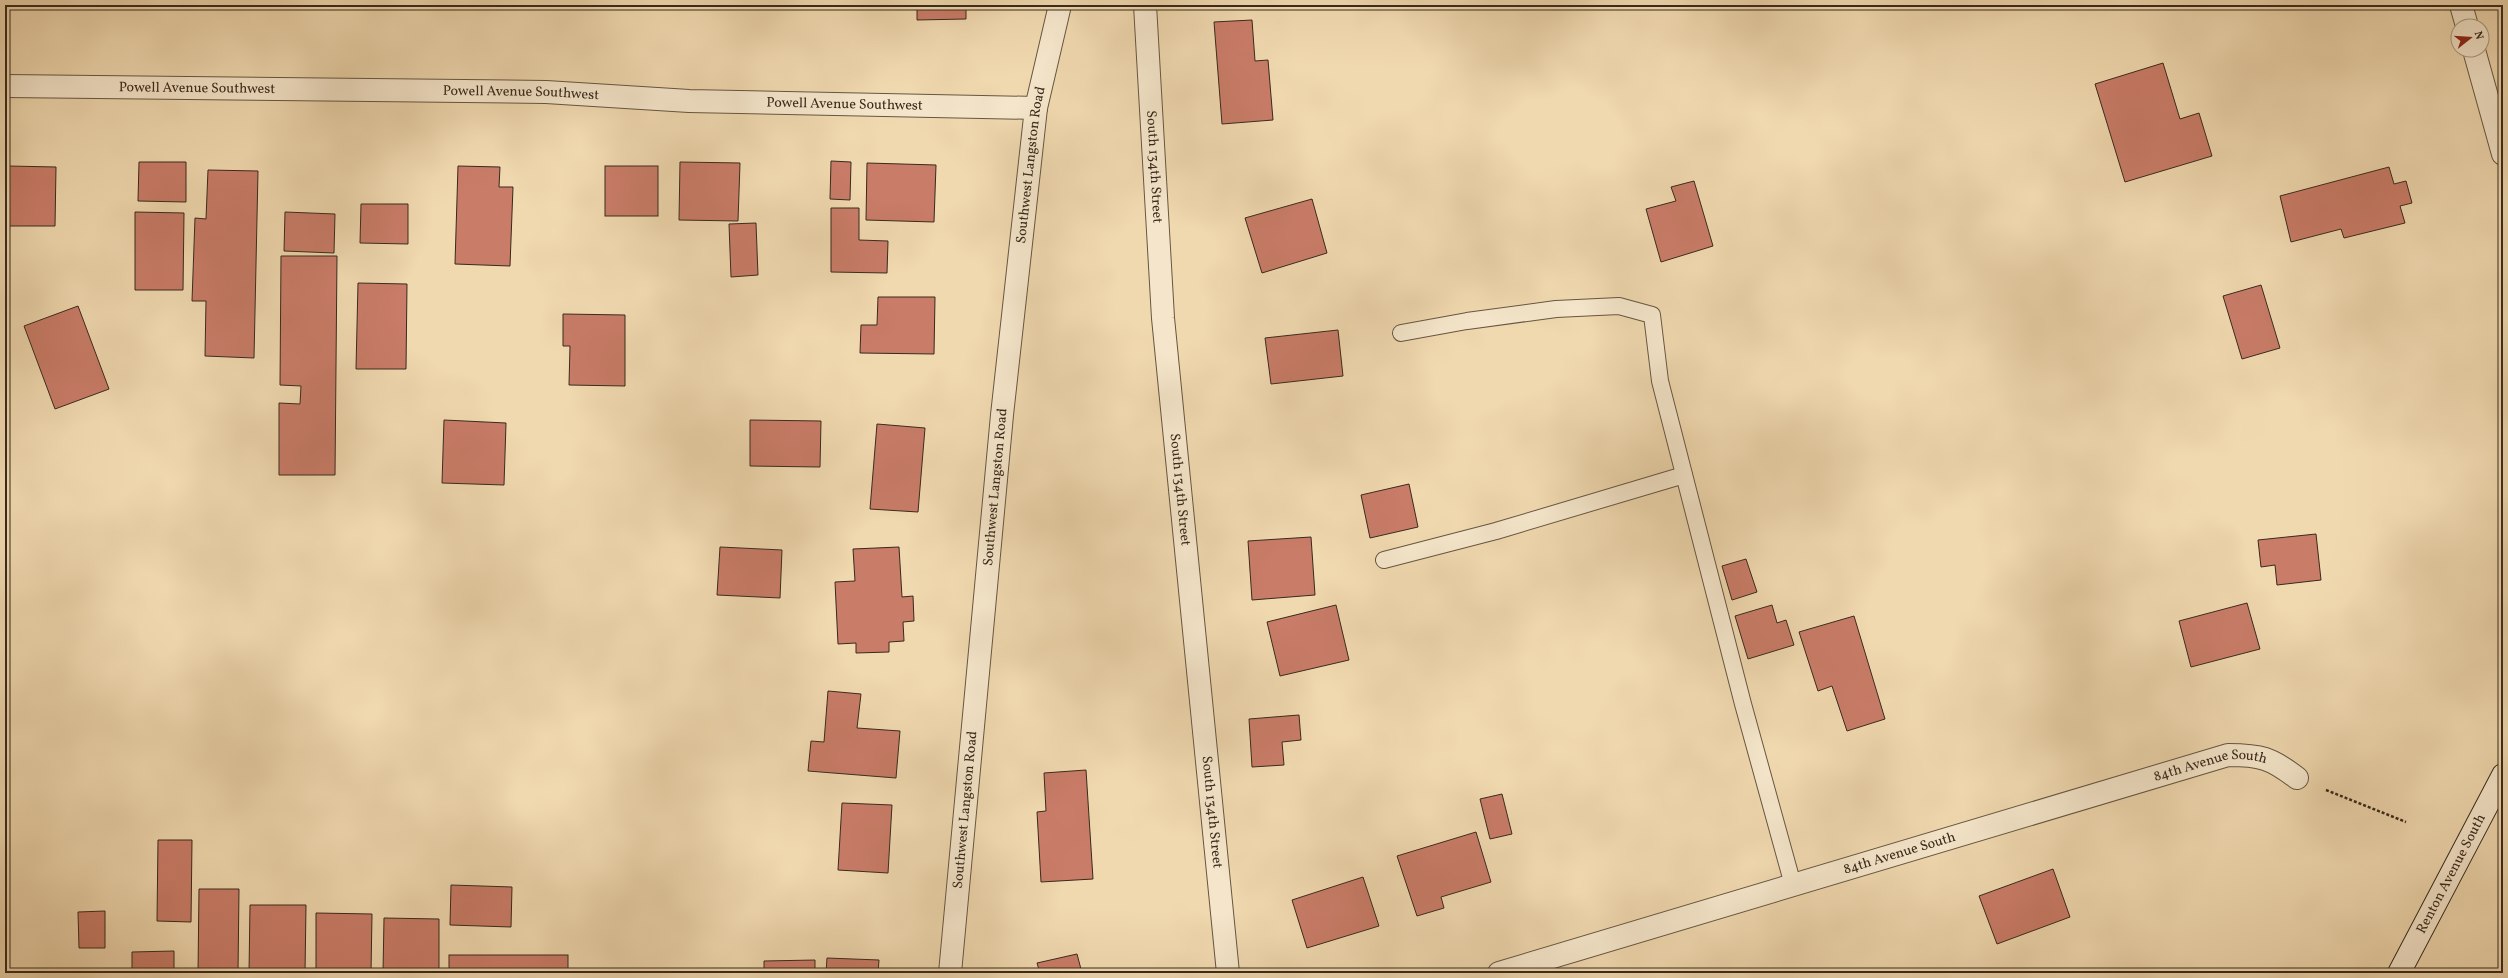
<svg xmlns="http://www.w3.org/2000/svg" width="2508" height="978" viewBox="0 0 2508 978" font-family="Vollkorn,serif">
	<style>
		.building { fill: #c97c68; stroke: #382a1d }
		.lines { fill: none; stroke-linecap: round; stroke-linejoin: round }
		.service-casing { stroke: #665642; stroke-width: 18 }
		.minor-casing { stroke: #665642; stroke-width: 24 }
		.tertiary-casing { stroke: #665642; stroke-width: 24 }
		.secondary-casing { stroke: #382a1d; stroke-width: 24 }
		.path { stroke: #382a1d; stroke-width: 2.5; stroke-dasharray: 3 2; stroke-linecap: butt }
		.service { stroke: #f5e6cb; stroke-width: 16 }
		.minor { stroke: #f5e6cb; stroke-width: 22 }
		.tertiary { stroke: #f5e6cb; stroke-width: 22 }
		.secondary { stroke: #f5e6cb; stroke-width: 22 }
		.labels { text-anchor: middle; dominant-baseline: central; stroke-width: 3; stroke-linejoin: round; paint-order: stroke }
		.street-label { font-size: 14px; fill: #382a1d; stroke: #f5e6cb }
	</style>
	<rect width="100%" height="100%" fill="#f0d8af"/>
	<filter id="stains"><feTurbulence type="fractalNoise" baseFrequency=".005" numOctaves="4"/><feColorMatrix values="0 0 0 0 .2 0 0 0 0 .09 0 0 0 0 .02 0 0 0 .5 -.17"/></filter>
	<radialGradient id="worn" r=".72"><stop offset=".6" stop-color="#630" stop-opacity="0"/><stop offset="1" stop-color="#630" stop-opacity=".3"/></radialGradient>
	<g class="building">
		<polygon points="917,5 966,5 966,19 917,20"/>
		<polygon points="1252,20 1255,61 1268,60 1273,120 1222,124 1214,22"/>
		<polygon points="2163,63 2180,119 2199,113 2212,156 2125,182 2095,84"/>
		<polygon points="831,161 851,162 850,200 830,199"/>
		<polygon points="139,162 186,162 186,202 138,201"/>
		<polygon points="680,162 740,163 738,221 679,220"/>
		<polygon points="867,163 936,165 934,222 866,220"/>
		<polygon points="8,166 56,167 55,226 5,226 5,180 7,180"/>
		<polygon points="458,166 500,167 499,187 513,187 510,266 455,264"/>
		<rect x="605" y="166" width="53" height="50"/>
		<polygon points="2389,167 2394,184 2406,181 2412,203 2400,206 2405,223 2344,238 2341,229 2291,242 2280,196"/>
		<polygon points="208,170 258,171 254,358 205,356 206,301 192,301 195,218 206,219"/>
		<polygon points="1694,181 1713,246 1661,262 1646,209 1676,201 1671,187"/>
		<polygon points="1312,199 1327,253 1262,273 1245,218"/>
		<polygon points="361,204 408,204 408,244 360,243"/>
		<polygon points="831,208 859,208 859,240 888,241 887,273 831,272"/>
		<polygon points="135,212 184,213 183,290 135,290"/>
		<polygon points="285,212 335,214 334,253 284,251"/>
		<polygon points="756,223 758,275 731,277 729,224"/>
		<polygon points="281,256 337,256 335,475 279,475 279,403 300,404 301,386 280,385"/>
		<polygon points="358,283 407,284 406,369 356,369"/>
		<polygon points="2261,285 2280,348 2242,359 2223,296"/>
		<polygon points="878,297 935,297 934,354 860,353 861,325 877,325"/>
		<polygon points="78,306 109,389 55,409 24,326"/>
		<polygon points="563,314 625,315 625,386 569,385 570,346 563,346"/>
		<polygon points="1338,330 1343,376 1271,384 1265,338"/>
		<polygon points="444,420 506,423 504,485 442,483"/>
		<polygon points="750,420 821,421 820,467 750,466"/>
		<polygon points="877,424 925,428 918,512 870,509"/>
		<polygon points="1409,484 1418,527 1370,538 1361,495"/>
		<polygon points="2316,534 2321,580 2277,585 2275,565 2261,567 2258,540"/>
		<polygon points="1311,537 1315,595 1252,600 1248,541"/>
		<polygon points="720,547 782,550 780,598 717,595"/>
		<polygon points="899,547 902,597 913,596 914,621 903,622 904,641 889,642 889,652 856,653 856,643 838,644 835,582 855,581 853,549"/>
		<polygon points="1746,559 1757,592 1732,600 1722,566"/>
		<polygon points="2247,603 2260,649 2191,667 2179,621"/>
		<polygon points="1336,605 1349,660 1280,676 1267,622"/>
		<polygon points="1772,605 1777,623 1786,620 1794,645 1748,659 1735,616"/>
		<polygon points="1854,616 1885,719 1847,731 1832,686 1818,691 1799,632"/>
		<polygon points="828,691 861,694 857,728 900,731 896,778 808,771 811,741 824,742"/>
		<polygon points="1299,715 1301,740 1282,742 1284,765 1252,767 1249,719"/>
		<polygon points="1086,770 1093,879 1041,882 1037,812 1046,811 1044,773"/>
		<polygon points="1502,794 1512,834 1490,839 1480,799"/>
		<polygon points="842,803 892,805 888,873 838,870"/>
		<polygon points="1476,832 1491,882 1441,897 1444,908 1417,916 1397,856"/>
		<polygon points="158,840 192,840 191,922 157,921"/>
		<polygon points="2053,869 2070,917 1997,944 1979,896"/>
		<polygon points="1363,877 1379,926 1307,948 1292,900"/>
		<polygon points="451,885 512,887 511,927 450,925"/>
		<polygon points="199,889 239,889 238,973 198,973"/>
		<polygon points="250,905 306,905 305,973 249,973"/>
		<polygon points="105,911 105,948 79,948 78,912"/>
		<polygon points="316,913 372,914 371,973 316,973"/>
		<polygon points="384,918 439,919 439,973 383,973"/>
		<polygon points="174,951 174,973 132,973 132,952"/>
		<polygon points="1077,954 1082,973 1040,973 1037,963"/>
		<rect x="449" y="955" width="119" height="18"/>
		<polygon points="827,958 879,960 878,973 826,973"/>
		<polygon points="815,960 815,973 764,973 764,961"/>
		<polygon points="13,972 86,972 13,973"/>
	</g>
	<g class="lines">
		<defs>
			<g id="service">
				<polyline points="1401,333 1467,321 1556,309 1619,306 1652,315 1660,381 1743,704 1793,885"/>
				<polyline points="1384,560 1496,531 1684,475"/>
			</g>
			<g id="minor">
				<path id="s1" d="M1145 5 1163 318 1228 973"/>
				<path id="s2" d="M5 86 546 92 689 101 1036 108"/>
				<path id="s3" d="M950 973 1002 415 1036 108 1060 5"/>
				<path id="s4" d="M1499 973 2228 755C2261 755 2271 758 2297 778"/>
			</g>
			<g id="tertiary">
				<polyline points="2461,5 2467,26"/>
				<polyline points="2474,50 2503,154"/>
			</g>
			<g id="secondary">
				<path id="s5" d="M2399 973 2503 775"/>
			</g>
		</defs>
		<use href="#service" class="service-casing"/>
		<use href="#minor" class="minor-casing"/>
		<use href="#tertiary" class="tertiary-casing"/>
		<use href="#secondary" class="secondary-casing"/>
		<polyline class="path" points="2326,790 2406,822"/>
		<use href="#service" class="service"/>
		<use href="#minor" class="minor"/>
		<use href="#tertiary" class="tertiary"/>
		<use href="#secondary" class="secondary"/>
	</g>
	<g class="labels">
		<g class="street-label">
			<text stroke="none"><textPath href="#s2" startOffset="192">Powell Avenue Southwest</textPath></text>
			<text stroke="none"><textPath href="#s2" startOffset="516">Powell Avenue Southwest</textPath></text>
			<text stroke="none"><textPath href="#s2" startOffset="840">Powell Avenue Southwest</textPath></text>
			<text stroke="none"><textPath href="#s3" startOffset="812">Southwest Langston Road</textPath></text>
			<text stroke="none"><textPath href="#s1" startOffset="162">South 134th Street</textPath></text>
			<text stroke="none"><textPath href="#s3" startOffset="488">Southwest Langston Road</textPath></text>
			<text stroke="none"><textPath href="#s1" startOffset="486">South 134th Street</textPath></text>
			<text stroke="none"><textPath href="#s4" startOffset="742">84th Avenue South</textPath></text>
			<text stroke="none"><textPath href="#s3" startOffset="164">Southwest Langston Road</textPath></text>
			<text stroke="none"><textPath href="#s1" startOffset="810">South 134th Street</textPath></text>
			<text stroke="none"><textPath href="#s4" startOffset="418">84th Avenue South</textPath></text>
			<text stroke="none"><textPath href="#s5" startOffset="112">Renton Avenue South</textPath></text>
		</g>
	</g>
	<rect width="2508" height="978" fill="none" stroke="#f0d8af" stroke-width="20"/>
	<rect x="6" y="6" width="2496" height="966" fill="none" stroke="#382a1d" stroke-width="2"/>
	<rect x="10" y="10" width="2488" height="958" fill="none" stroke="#382a1d"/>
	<g transform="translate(2470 38) rotate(73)"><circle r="19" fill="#f5e6cb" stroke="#a99b85"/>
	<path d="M0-3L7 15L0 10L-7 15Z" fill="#8f2418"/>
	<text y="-6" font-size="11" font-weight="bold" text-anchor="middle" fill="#382a1d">N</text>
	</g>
	<rect width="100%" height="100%" filter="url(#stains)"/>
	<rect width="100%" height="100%" fill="url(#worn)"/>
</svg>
